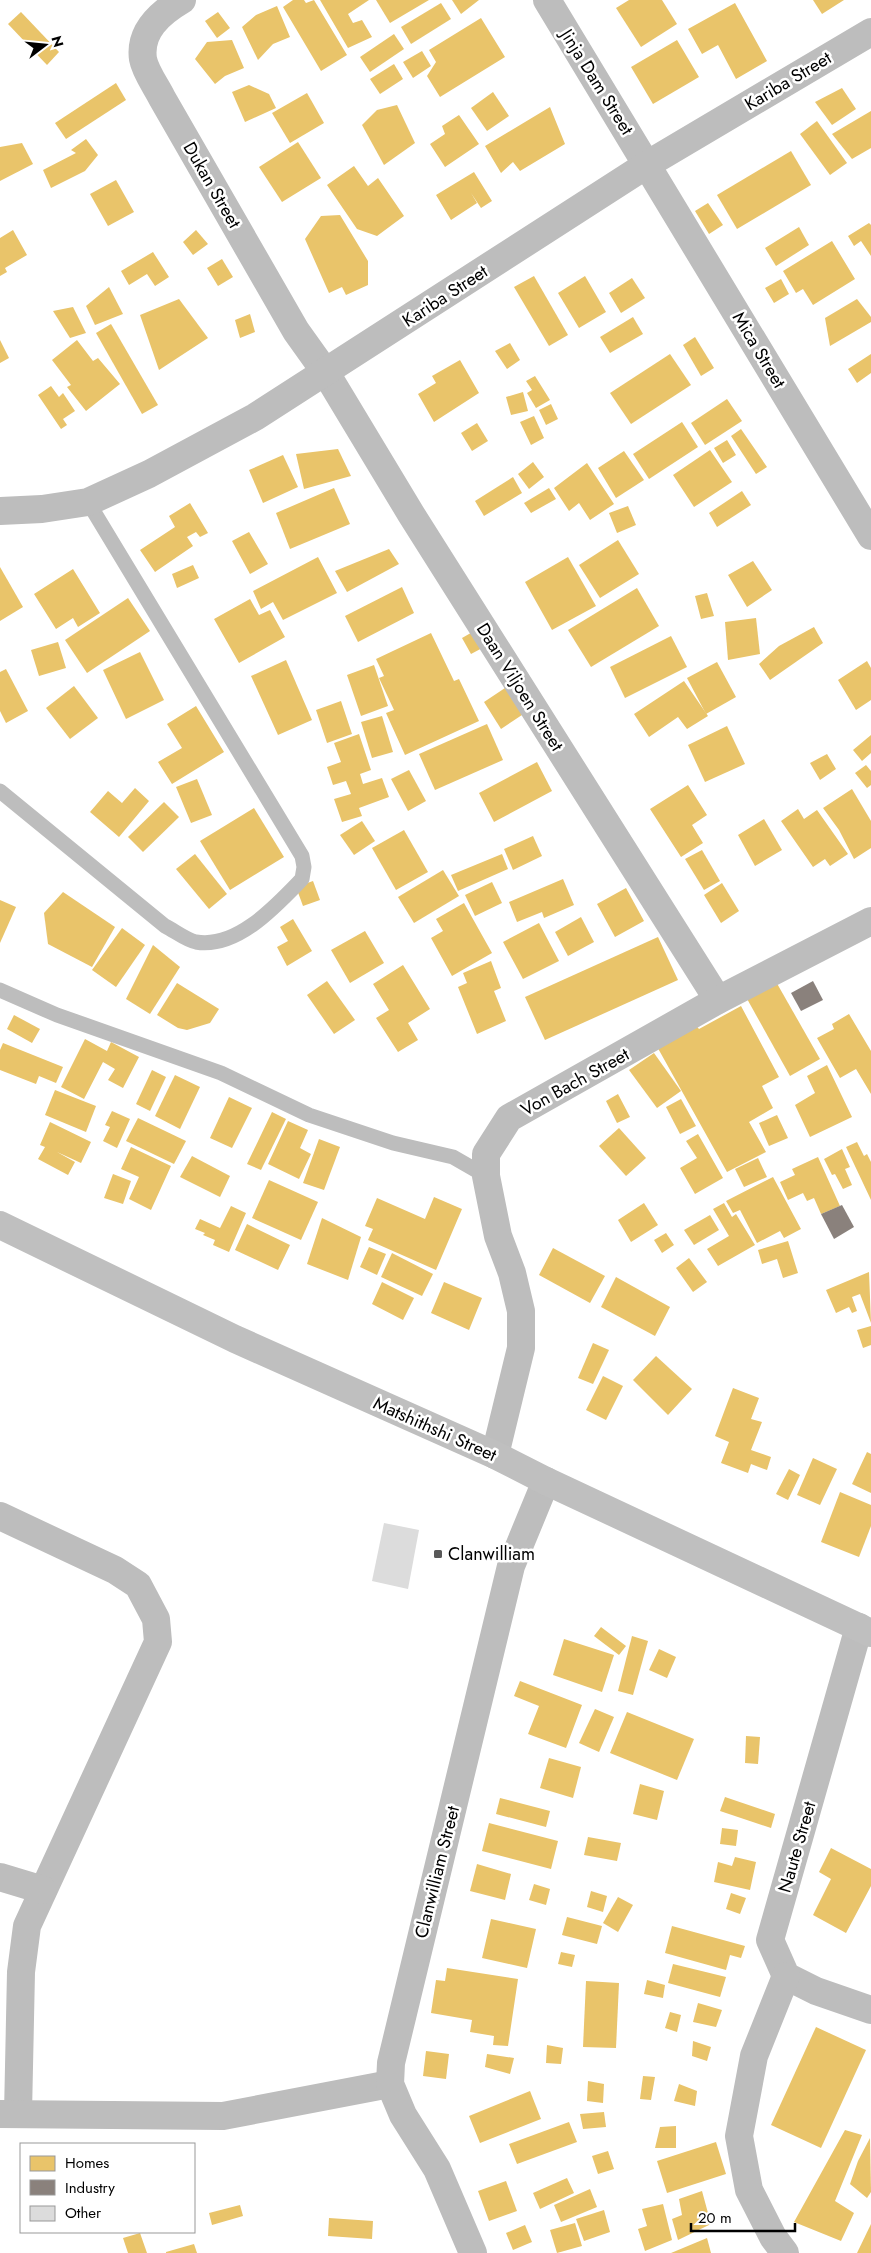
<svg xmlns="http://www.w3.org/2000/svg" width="871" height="2253" viewBox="0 0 871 2253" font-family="Jost,sans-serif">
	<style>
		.homes { fill: #e9c46a }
		.industry { fill: #8a817c }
		.building { fill: #dcdcdc }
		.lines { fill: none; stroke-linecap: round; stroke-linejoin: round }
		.service { stroke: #bdbdbd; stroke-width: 15 }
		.minor { stroke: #bdbdbd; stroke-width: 28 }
		.secondary { stroke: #bfbfbf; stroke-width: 28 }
		.poi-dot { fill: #595959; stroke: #fff; stroke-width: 2 }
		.labels { text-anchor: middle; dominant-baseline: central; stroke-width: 5; stroke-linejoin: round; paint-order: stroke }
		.street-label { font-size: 18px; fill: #000; stroke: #fff }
		.poi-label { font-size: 18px; fill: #000; stroke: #fff; text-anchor: start }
	</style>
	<rect width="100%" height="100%" fill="#fff"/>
	<g class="homes">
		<polygon points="293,0 304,0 306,3 314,0 347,55 321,71 283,7"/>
		<polygon points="320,0 369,0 348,14 353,23 362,20 372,37 348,48"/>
		<polygon points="376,0 429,0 390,23"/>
		<polygon points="452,0 479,0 461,14"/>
		<polygon points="629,0 662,0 677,24 641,47 616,8"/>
		<polygon points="813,0 844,0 822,14"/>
		<polygon points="441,3 451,19 411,44 401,27"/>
		<polygon points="735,3 767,61 736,79 718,45 702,54 688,29"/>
		<polygon points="277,6 290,37 273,44 258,60 242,27 256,15"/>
		<polygon points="21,12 59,52 47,65 8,24"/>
		<polygon points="218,12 230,28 217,38 205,21"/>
		<polygon points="481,18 505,57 440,97 427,76 436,62 429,50"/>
		<polygon points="394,34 404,49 370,72 360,57"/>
		<polygon points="232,40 244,68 225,76 215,84 195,59 207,42"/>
		<polygon points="677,40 699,77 653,104 631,67"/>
		<polygon points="422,51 431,66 413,78 403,62"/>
		<polygon points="394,64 403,79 380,94 370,79"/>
		<polygon points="116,83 126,100 66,139 55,123"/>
		<polygon points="249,85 269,94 276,108 245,122 232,92"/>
		<polygon points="842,88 856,109 832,125 815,102"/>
		<polygon points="493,92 509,116 487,131 471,108"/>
		<polygon points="307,93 324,123 290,143 272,113"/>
		<polygon points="397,105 415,143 384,165 362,125 377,110"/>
		<polygon points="550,107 565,144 520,171 513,162 501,173 485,146"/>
		<polygon points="871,111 871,148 852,159 832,134"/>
		<polygon points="459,115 479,144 445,167 430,144 445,134 442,126"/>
		<polygon points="817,121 847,163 830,175 800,134"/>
		<polygon points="86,139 98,155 85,171 51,188 43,170 76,153 71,150"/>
		<polygon points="298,142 321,178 282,202 259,167"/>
		<polygon points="22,143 33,164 0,181 0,147"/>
		<polygon points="791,151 811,185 737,229 717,195"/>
		<polygon points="354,166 368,186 378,178 404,216 377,236 357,229 327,185"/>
		<polygon points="474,172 492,201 481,208 471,193 477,203 451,220 436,195"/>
		<polygon points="116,180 134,212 108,226 90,194"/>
		<polygon points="708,203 723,225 709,234 695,211"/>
		<polygon points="340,215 368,261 368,285 346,295 342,287 329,293 305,239 321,216"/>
		<polygon points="869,223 871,225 871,256 861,241 854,246 848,236"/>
		<polygon points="799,227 809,245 776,266 765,248"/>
		<polygon points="13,230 27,255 5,268 7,272 0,276 0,238"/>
		<polygon points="196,230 208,244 193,255 183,242"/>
		<polygon points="832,241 855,279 813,305 803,289 796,293 783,271"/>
		<polygon points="153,252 169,277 155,286 147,274 129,285 121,271"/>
		<polygon points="222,259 233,277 218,286 207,268"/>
		<polygon points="534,276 568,335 549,346 514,287"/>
		<polygon points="585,276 606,312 579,328 558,293"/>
		<polygon points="632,278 645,298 621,313 609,293"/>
		<polygon points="781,279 789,294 774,303 765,288"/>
		<polygon points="109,287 123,314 95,325 86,306"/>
		<polygon points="179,299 208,338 159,370 140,315"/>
		<polygon points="857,299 871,317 871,322 830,346 825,318"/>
		<polygon points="73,307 86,333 70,338 53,311"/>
		<polygon points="250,314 255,332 240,338 235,320"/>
		<polygon points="633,317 643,334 610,353 600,337"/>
		<polygon points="111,324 158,405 142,414 96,333"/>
		<polygon points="695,337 714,368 701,376 683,345"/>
		<polygon points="0,340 9,358 0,363"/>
		<polygon points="77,340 93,361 98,358 120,384 86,411 67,387 71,385 52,360"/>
		<polygon points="510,343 520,360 507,369 495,351"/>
		<polygon points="670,354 691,385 631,424 610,393"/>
		<polygon points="871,354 871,373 857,383 848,369"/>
		<polygon points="460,360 479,393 434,422 418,394 436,383 432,376"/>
		<polygon points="535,376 550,400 536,408 527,393 532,390 526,381"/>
		<polygon points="51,386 59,397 63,393 75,411 63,419 67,425 61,429 38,395"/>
		<polygon points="523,392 528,411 511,415 506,397"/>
		<polygon points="727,399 742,421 705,445 691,423"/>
		<polygon points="551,404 558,419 546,425 539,410"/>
		<polygon points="534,416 544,438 531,445 520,422"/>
		<polygon points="682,422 698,447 649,479 633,454"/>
		<polygon points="477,423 488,441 472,451 461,433"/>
		<polygon points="741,429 767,467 756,474 731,436"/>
		<polygon points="727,440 736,455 723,463 714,448"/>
		<polygon points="338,449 351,476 304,489 296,454"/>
		<polygon points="710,450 732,482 694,507 673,475"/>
		<polygon points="624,451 644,480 616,498 598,468"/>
		<polygon points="283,455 298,487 263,503 249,470"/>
		<polygon points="533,462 544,477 529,489 518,474"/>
		<polygon points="587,463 614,504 590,520 579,503 569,511 554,488"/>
		<polygon points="513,477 522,493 484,516 475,501"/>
		<polygon points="334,488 350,524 290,549 276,513"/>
		<polygon points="549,488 556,499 531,513 524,503"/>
		<polygon points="742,491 751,505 717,527 709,513"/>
		<polygon points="190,503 208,533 200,537 196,532 187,537 193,546 155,572 140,550 175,527 169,516"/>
		<polygon points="628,506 636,525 617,533 609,513"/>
		<polygon points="249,532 268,564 250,574 232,541"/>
		<polygon points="618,540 639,574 600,598 579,565"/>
		<polygon points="389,549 399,564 347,592 335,571"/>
		<polygon points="318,557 337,593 283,620 273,602 261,609 253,591"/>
		<polygon points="568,557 596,606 552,630 525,582"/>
		<polygon points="753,561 772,590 747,607 728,575"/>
		<polygon points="193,565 199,578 177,588 172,574"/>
		<polygon points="0,567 23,607 0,621"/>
		<polygon points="73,569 100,613 78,627 73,618 56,629 34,594"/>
		<polygon points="402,587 414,613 358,642 345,616"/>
		<polygon points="637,588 659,626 591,667 568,630"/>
		<polygon points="707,593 714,616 701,619 695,596"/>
		<polygon points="128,598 150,631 87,673 65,640"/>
		<polygon points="250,599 259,615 270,610 285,637 239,663 214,619"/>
		<polygon points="756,618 760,654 728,660 725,622"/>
		<polygon points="814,627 823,643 770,680 759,664 779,646"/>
		<polygon points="476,630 486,646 471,654 462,638"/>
		<polygon points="431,633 454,681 459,679 479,721 405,755 386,713 394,710 379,678 384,676 376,659"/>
		<polygon points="671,636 687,667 625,698 610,667"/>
		<polygon points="58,642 66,668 39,676 31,650"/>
		<polygon points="140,652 164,700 126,719 103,670"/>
		<polygon points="286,660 312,720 278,735 251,676"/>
		<polygon points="867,661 871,668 871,700 856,710 838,680"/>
		<polygon points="717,662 736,697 706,714 687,678"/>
		<polygon points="374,665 388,706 361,716 347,675"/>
		<polygon points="6,669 28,711 6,723 0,711 0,672"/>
		<polygon points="684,681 708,716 687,729 678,717 649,737 634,714"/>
		<polygon points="74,686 98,718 70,739 46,708"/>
		<polygon points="508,686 525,713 501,729 484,702"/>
		<polygon points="341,701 352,734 327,743 316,710"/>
		<polygon points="196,706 224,752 172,784 158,762 182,748 167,724"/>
		<polygon points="382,716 393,752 372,758 361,722"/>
		<polygon points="487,724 503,760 435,790 419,754"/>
		<polygon points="727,726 745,764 705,782 688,745"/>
		<polygon points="359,734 371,770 360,774 363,784 382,778 389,797 359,808 362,816 342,822 334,799 351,794 346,781 333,785 327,767 341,762 334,743"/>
		<polygon points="871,735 871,753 862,761 853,750"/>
		<polygon points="827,754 836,769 820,780 810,763"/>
		<polygon points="537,762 552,791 494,822 479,793"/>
		<polygon points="866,765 871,771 871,785 867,788 855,773"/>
		<polygon points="409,770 426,801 408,811 391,779"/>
		<polygon points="197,779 212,815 191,823 176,787"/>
		<polygon points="688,785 707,815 692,825 703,843 681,857 650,809"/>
		<polygon points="135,788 149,801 119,837 90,812 108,791 122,803"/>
		<polygon points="852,789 871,821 871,848 854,859 839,830 823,808"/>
		<polygon points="164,802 179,817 143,852 128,837"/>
		<polygon points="254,808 284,857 230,890 200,841"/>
		<polygon points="798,809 804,819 817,810 848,854 830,866 825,859 813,867 781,821"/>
		<polygon points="764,819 782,850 755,866 738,835"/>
		<polygon points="362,821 375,841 354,855 340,835"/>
		<polygon points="404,830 428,872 396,890 372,848"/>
		<polygon points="533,836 542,856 513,870 504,849"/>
		<polygon points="702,850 720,881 704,890 685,859"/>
		<polygon points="195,854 227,894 209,909 176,869"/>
		<polygon points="502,854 508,869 458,891 451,875"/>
		<polygon points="443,870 459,896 414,923 398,897"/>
		<polygon points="563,879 574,905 544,918 542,912 517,922 509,902"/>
		<polygon points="313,881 320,900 303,906 296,887"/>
		<polygon points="492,882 502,903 475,916 465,895"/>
		<polygon points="722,883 739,911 721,923 704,895"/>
		<polygon points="626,888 644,921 615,937 597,904"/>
		<polygon points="63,892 115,927 92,967 48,944 44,913"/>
		<polygon points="0,900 16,907 0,943"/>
		<polygon points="464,903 492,953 452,976 431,938 443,931 436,919"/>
		<polygon points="581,917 594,942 568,956 555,932"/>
		<polygon points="293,919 312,951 287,966 277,947 288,941 280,927"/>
		<polygon points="539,923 559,961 523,979 503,942"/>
		<polygon points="122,928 145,945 116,987 92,970"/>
		<polygon points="365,931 384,963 350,983 331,950"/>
		<polygon points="658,937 678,980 545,1040 525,997"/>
		<polygon points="153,945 180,967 150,1014 126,999"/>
		<polygon points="491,961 501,988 494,991 506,1021 477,1034 458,987 467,983 463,973"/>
		<polygon points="403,965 430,1009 408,1023 418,1040 398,1052 376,1018 389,1010 373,984"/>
		<polygon points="775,980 820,1059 790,1076 746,997"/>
		<polygon points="327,981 355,1020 334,1034 307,995"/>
		<polygon points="177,983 219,1009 210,1023 187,1030 178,1028 157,1015"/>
		<polygon points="741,1006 779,1077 762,1086 773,1108 749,1122 766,1152 727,1172 655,1043 693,1022 699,1029"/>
		<polygon points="849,1014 871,1051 871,1094 856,1069 840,1078 817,1038 834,1029 832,1024"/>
		<polygon points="14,1015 40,1029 32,1043 7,1029"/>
		<polygon points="85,1039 107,1051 111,1042 139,1057 123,1088 108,1080 115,1069 103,1062 84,1099 61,1087"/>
		<polygon points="3,1043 63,1067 56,1083 39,1076 36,1084 0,1070 0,1050"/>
		<polygon points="654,1053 681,1091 657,1108 629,1070"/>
		<polygon points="827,1065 852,1117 810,1137 795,1105 815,1093 807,1076"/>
		<polygon points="152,1070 166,1077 150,1111 136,1104"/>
		<polygon points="175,1075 200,1087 180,1129 155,1116"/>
		<polygon points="55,1090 96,1106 86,1132 45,1115"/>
		<polygon points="618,1094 630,1117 617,1123 606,1101"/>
		<polygon points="229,1097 252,1108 232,1148 210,1138"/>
		<polygon points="681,1099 696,1126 680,1134 666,1107"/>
		<polygon points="112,1111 130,1119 117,1148 103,1141 110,1127 105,1125"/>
		<polygon points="272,1112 286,1119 261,1170 247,1164"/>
		<polygon points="777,1115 788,1138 769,1146 759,1123"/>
		<polygon points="138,1118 186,1141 174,1164 126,1141"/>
		<polygon points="288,1121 308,1130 300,1148 311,1154 299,1179 268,1164"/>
		<polygon points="50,1122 91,1142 81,1163 57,1152 75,1162 68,1175 38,1159 45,1147 40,1145"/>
		<polygon points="619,1128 646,1158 626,1176 599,1146"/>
		<polygon points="698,1134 723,1178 695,1194 680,1168 697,1158 686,1141"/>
		<polygon points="319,1139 340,1147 324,1190 303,1183"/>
		<polygon points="857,1142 864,1156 867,1154 871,1162 871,1200 846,1147"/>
		<polygon points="131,1147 171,1166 151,1210 129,1199 139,1177 121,1169"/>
		<polygon points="842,1149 850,1167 845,1169 852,1185 843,1189 835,1174 832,1175 824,1159"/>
		<polygon points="192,1156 230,1176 220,1197 180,1177"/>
		<polygon points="818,1157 840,1206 821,1214 814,1198 807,1201 803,1193 788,1200 780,1182 795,1175 792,1169"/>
		<polygon points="758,1158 767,1177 744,1187 735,1169"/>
		<polygon points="113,1174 131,1181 123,1204 104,1198"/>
		<polygon points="773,1177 801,1229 784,1238 780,1231 757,1243 740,1210 733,1213 726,1201"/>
		<polygon points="269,1180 318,1202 301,1240 252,1218"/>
		<polygon points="434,1197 462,1209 436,1270 368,1240 373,1229 365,1226 377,1198 425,1219"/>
		<polygon points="644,1203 658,1225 631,1242 618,1220"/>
		<polygon points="724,1203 732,1217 736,1214 755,1245 718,1266 707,1249 729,1236 713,1209"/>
		<polygon points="231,1206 246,1213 229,1252 213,1245 215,1240 203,1235 205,1233 195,1229 200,1219 220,1228"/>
		<polygon points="710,1215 719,1230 694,1245 684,1230"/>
		<polygon points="322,1218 361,1237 348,1280 307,1264"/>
		<polygon points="247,1224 290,1245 278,1270 235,1250"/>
		<polygon points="666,1233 674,1245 662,1253 654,1240"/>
		<polygon points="788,1241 798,1273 783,1278 777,1259 762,1264 758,1250"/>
		<polygon points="369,1247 386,1254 377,1275 360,1267"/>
		<polygon points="553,1248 605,1276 590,1303 539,1275"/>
		<polygon points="392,1253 433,1274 422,1296 381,1277"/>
		<polygon points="689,1258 707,1282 693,1292 676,1268"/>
		<polygon points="869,1272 871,1323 860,1294 852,1297 857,1311 852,1313 849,1307 836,1313 826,1290"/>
		<polygon points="616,1277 670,1307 655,1336 601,1307"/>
		<polygon points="382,1282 414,1298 403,1320 372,1304"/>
		<polygon points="444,1282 482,1298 469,1330 431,1313"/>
		<polygon points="871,1326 871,1345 863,1348 857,1330"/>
		<polygon points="593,1343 609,1350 593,1384 578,1378"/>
		<polygon points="656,1356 692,1389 668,1415 633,1380"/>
		<polygon points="603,1376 623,1386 606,1420 586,1410"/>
		<polygon points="733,1388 759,1398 751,1419 762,1422 751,1450 771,1457 767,1470 751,1464 748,1473 721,1463 729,1442 715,1436"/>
		<polygon points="867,1452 871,1454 871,1493 852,1484"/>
		<polygon points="813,1458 837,1469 820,1505 797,1495"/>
		<polygon points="789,1469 800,1475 788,1500 776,1494"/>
		<polygon points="840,1492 871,1505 871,1526 859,1557 821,1542"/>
		<polygon points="601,1627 626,1646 619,1655 594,1636"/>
		<polygon points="632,1636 648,1641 633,1695 618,1691"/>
		<polygon points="564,1639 614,1655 602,1692 553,1675"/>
		<polygon points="659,1649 676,1657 667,1678 649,1670"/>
		<polygon points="520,1681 582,1705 566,1748 528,1734 539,1706 514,1696"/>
		<polygon points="595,1709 614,1717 599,1752 579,1743"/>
		<polygon points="627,1712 694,1739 677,1780 610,1753"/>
		<polygon points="746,1736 760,1737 758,1764 745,1763"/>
		<polygon points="549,1758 581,1767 573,1798 540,1788"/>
		<polygon points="640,1784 664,1791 657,1820 633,1814"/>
		<polygon points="725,1797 775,1814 771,1828 720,1811"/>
		<polygon points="500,1798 550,1811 546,1827 496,1814"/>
		<polygon points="489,1823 558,1841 551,1869 482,1851"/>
		<polygon points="722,1828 738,1830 736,1846 720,1844"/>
		<polygon points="588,1837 621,1843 617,1861 584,1855"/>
		<polygon points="831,1848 871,1869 871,1886 846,1933 813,1915 831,1879 819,1872"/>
		<polygon points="735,1857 756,1862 750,1890 714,1882 718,1862 732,1866"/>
		<polygon points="477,1864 511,1874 505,1900 470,1891"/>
		<polygon points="534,1884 550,1889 546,1905 529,1900"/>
		<polygon points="591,1891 607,1896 603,1912 587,1907"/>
		<polygon points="731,1893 746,1898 740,1914 726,1909"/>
		<polygon points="618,1897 633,1905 618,1932 603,1923"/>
		<polygon points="567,1917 602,1926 597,1944 562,1935"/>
		<polygon points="491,1919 536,1929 527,1968 482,1958"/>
		<polygon points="672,1926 745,1946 741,1958 730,1955 726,1970 665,1953"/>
		<polygon points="561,1952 575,1955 572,1967 558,1964"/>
		<polygon points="673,1964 726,1977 720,1997 668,1983"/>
		<polygon points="447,1968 518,1979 508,2046 493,2045 494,2036 470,2032 472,2020 431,2013 436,1980 445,1981"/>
		<polygon points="647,1980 665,1985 663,1998 644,1994"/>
		<polygon points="586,1981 619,1983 616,2048 583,2047"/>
		<polygon points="698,2003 722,2010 716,2027 693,2022"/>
		<polygon points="670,2012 681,2015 677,2032 665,2028"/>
		<polygon points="816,2027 866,2050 821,2148 771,2125"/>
		<polygon points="693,2041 711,2047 707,2061 692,2056"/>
		<polygon points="547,2045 563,2048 561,2064 546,2063"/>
		<polygon points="426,2051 449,2054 446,2079 423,2076"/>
		<polygon points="487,2054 514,2058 510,2074 485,2067"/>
		<polygon points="643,2076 655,2077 651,2100 640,2099"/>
		<polygon points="588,2081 604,2084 603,2103 587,2101"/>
		<polygon points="679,2084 697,2091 695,2106 674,2101"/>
		<polygon points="530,2091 541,2119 480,2143 469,2116"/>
		<polygon points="604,2112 606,2127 583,2129 580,2114"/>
		<polygon points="569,2122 577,2142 517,2164 509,2144"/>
		<polygon points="676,2126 676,2148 655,2148 660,2127"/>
		<polygon points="845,2130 862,2135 835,2201 854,2213 841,2241 794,2222"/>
		<polygon points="870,2138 871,2192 867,2198 850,2184 858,2161"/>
		<polygon points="716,2142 726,2174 667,2193 657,2161"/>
		<polygon points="608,2151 614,2169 598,2174 592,2156"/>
		<polygon points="567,2178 574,2193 540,2209 533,2193"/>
		<polygon points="506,2181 517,2211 489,2221 478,2191"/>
		<polygon points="590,2189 597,2207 561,2222 554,2205"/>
		<polygon points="702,2191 711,2224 678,2240 672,2219 682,2215 679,2199"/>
		<polygon points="663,2204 672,2240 645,2251 638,2229 647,2226 642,2209"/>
		<polygon points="240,2205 243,2216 212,2225 209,2213"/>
		<polygon points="604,2210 610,2232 584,2241 576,2219"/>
		<polygon points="329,2218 373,2221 372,2239 328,2236"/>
		<polygon points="575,2223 582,2246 557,2253 550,2230"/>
		<polygon points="871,2224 871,2253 857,2253"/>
		<polygon points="525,2225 532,2242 513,2250 506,2233"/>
		<polygon points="140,2233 147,2253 128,2253 123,2238"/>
		<polygon points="707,2238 711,2253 671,2253"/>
		<polygon points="194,2244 197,2253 166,2253 166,2252"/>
	</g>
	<g class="industry">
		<polygon points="813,981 823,1000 801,1011 791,993"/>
		<polygon points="842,1205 854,1227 834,1239 821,1214"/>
	</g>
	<polygon class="building" points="384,1523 419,1530 408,1589 372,1581"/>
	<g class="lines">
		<g class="service">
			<path d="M0 791 165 926C175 931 186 940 196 942 237 949 276 906 302 879L304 867 302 856 88 502"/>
			<polyline points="0,990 57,1015 221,1073 309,1115 393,1143 453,1157 486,1176"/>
		</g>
		<g class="minor">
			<path d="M182 0C160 13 139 31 143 59 145 71 156 86 162 98L296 331 326 373 411 514 718 1000"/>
			<polyline points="547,0 871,536"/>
			<polyline points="0,511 42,509 88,502 149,474 255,417 648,164 871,32"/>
			<polyline points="495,1455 521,1348 521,1311 512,1273 498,1236 486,1176 486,1154 509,1118 718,1000 871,921"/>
			<polyline points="0,1516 115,1570 138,1585 156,1619 158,1642 27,1926 21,1972 18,2114"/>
			<polyline points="859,1627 770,1940 786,1976 816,1991 871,2010"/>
			<polyline points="0,1877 43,1890"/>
			<polyline points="0,2114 223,2116 390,2084"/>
			<polyline points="473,2253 437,2169 403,2115 390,2084 391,2063 511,1566 546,1481"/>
			<polyline points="785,2253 773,2237 749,2190 739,2136 754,2056 786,1976"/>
		</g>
		<polyline class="secondary" points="0,1225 235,1339 495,1455 546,1481 871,1633"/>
	</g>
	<rect class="poi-dot" x="433" y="1549" width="10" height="10" rx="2.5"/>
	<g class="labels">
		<g class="street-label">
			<text transform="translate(788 81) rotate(-31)">Kariba Street</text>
			<text transform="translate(597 82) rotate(58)">Jinja Dam Street</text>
			<text transform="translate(212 185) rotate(60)">Dukan Street</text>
			<text transform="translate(445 296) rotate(-33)">Kariba Street</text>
			<text transform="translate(759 350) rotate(59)">Mica Street</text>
			<text transform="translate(520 687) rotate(58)">Daan Viljoen Street</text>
			<text transform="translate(575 1082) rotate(-29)">Von Bach Street</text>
			<text transform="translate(435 1429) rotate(24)">Matshithshi Street</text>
			<text transform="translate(797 1847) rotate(-74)">Naute Street</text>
			<text transform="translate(437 1872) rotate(-76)">Clanwilliam Street</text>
		</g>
		<g class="poi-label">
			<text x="448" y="1554">Clanwilliam</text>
		</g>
	</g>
	<rect x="20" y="2143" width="175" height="90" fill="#ffffff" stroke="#999999"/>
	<rect x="30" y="2156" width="25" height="15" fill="#e9c46a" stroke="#999999"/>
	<text x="65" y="2168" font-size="15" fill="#000000">Homes</text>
	<rect x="30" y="2180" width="25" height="15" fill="#8a817c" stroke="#999999"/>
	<text x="65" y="2193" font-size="15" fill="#000000">Industry</text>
	<rect x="30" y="2206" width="25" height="15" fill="#dcdcdc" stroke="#999999"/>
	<text x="65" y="2218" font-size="15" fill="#000000">Other</text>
	<g transform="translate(45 45) rotate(74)" stroke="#ffffff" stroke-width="4" paint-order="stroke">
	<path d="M0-4L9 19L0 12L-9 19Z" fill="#000000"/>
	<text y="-8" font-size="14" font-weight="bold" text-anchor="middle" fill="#000000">N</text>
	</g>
	<path d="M691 2223v8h104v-8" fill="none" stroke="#000000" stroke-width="2.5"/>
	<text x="698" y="2223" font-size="15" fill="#000000" stroke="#ffffff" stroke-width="4" paint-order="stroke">20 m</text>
</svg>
